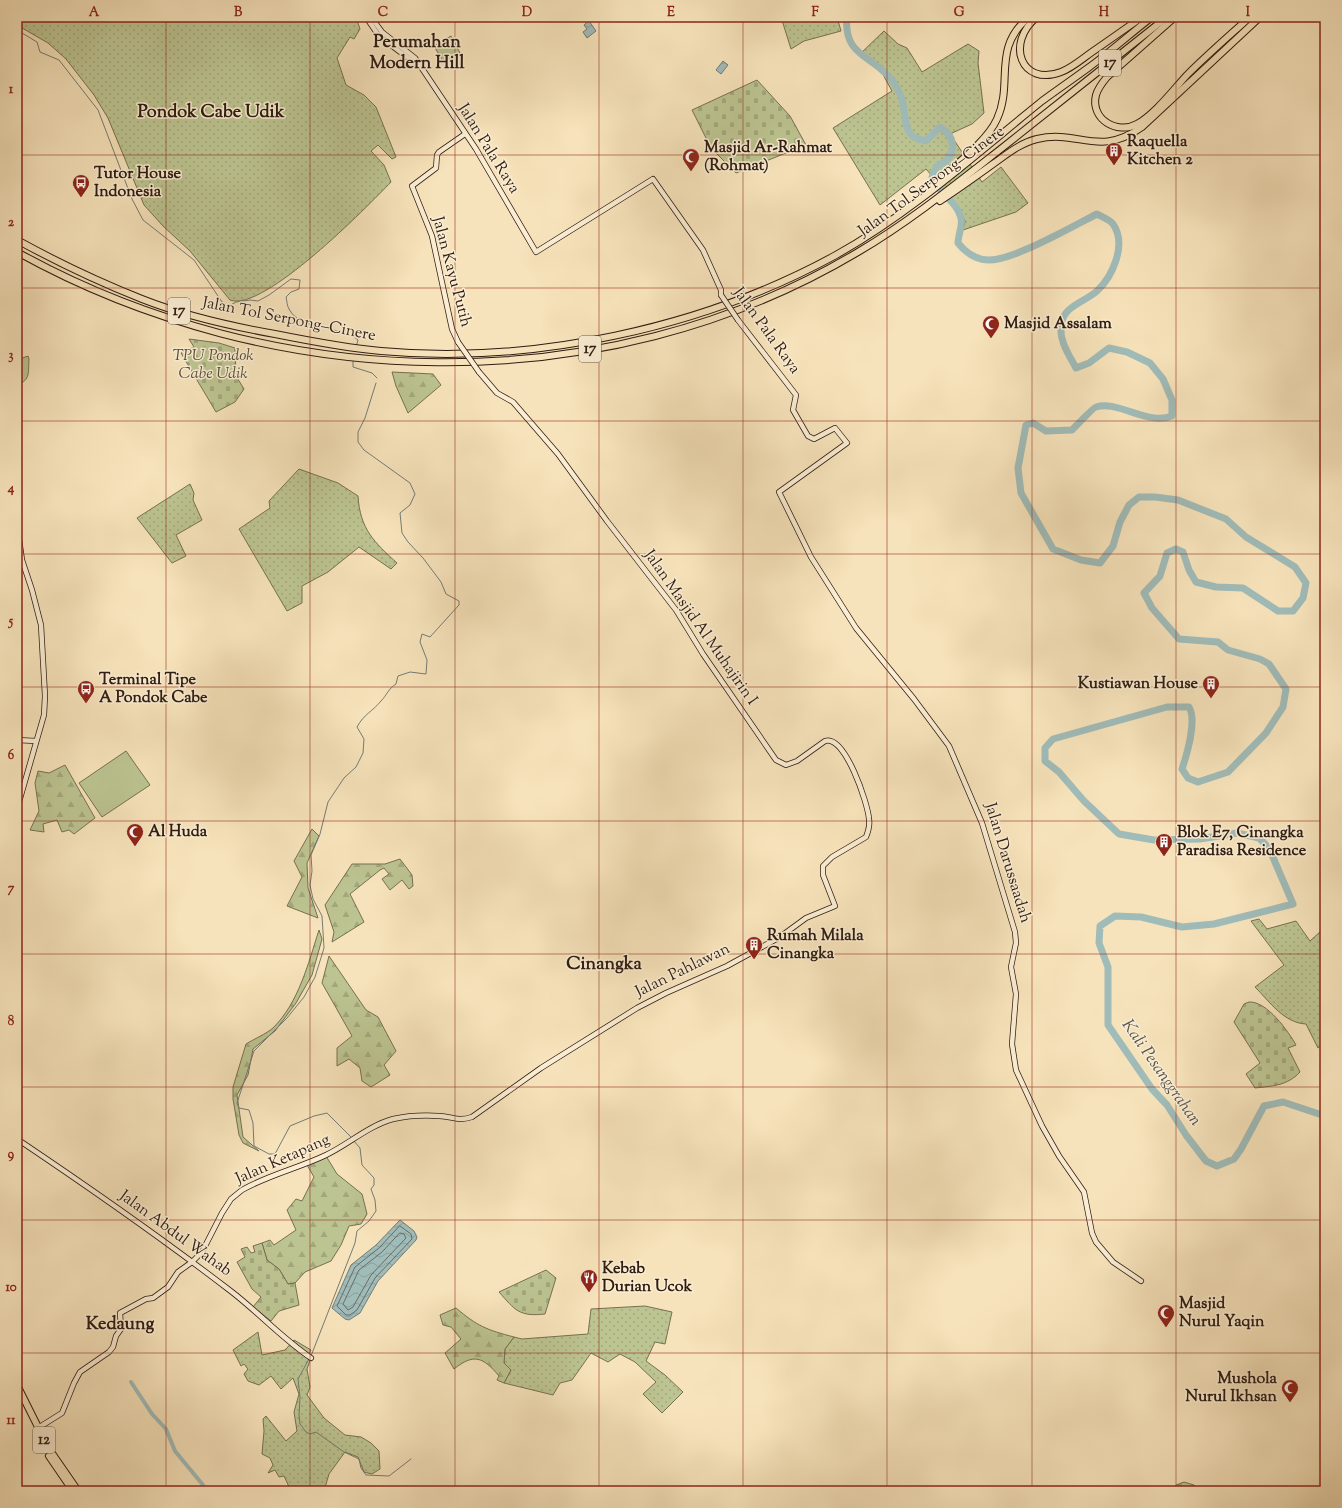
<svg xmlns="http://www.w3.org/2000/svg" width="1342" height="1508" viewBox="0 0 1342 1508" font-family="'Sorts Mill Goudy',serif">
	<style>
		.grass { fill: url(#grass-dots); stroke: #767051 }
		.forest { fill: url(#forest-firs); stroke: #767051 }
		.cemetery { fill: url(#cemetery-stones); stroke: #767051 }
		.green { fill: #bcc491; stroke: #767051 }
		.water { fill: url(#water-waves); stroke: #737c76 }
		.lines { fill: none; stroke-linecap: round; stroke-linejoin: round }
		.shore { stroke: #686c65; stroke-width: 1 }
		.stream { stroke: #737c76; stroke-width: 1 }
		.canal { stroke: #a0bcb9; stroke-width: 4 }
		.river { stroke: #a0bcb9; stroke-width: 7 }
		.secondary-casing { stroke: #2f1c11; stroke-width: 6 }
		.highway-casing { stroke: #2f1c11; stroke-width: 8 }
		.secondary { stroke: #faedd3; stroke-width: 4.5 }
		.highway { stroke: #f7e3bb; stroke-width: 6 }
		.secondary-bridge-casing { stroke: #2f1c11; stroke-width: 6; stroke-linecap: butt }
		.secondary-bridge { stroke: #faedd3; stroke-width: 4.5 }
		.grid { fill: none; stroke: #8f2418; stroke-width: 1; stroke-opacity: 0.55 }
		.labels { text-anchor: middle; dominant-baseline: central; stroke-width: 3; stroke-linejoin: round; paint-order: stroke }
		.shield { fill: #faedd3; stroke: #6c5b4b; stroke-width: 1 }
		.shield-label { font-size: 15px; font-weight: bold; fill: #2f1c11 }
		.poi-label { font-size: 16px; font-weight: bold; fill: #2f1c11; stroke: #faedd3; text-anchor: start }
		.street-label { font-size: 16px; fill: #2f1c11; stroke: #faedd3 }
		.park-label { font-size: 16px; font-style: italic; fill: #594e37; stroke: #faedd3 }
		.water-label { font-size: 17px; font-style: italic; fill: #57544c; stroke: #faedd3 }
		.quarter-label { font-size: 18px; font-weight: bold; fill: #2f1c11; stroke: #faedd3 }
		.neatline { fill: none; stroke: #8f2418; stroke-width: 1.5 }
		.grid-label { font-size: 13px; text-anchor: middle; font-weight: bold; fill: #8f2418 }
	</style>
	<defs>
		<pattern id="grass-dots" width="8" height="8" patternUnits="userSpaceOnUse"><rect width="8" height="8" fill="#bcc491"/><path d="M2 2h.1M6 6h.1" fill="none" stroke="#a2a87c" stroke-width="1.8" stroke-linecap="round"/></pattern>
		<pattern id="forest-firs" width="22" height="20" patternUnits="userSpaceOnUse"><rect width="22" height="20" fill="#bcc491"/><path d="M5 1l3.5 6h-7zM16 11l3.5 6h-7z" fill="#a2a87c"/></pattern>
		<pattern id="cemetery-stones" width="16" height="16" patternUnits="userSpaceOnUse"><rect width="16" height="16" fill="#bcc491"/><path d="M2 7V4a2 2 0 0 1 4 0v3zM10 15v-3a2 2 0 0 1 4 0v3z" fill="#a2a87c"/></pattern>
		<pattern id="water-waves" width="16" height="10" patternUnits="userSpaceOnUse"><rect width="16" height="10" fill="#a0bcb9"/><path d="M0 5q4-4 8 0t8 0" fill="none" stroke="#8aa19e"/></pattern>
	</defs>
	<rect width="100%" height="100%" fill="#f7e3bb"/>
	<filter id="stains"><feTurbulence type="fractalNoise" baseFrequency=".005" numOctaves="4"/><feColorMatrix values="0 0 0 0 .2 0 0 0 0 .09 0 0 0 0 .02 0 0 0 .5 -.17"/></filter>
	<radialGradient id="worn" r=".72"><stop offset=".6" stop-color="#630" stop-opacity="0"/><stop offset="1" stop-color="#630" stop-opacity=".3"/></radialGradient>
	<g class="grass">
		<path d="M17 17H356L360 29 354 39 350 37 337 58 346 85 364 95 376 107 396 157 392 159 378 145 371 151 384 165 391 182C368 206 263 313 230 300L190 251 163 226 144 205 108 118 94 95 66 59 48 43 17 25Z"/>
		<polygon points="781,17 837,17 841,31 804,41 791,49"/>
		<polygon points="884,31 898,44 907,48 922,72 968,44 979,51 978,63 984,113 972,124 950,134 982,182 1001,167 1028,203 1016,212 963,230 965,221 956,204 926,169 880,205 833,128 892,91 881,71 860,54"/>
		<path d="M299 469 338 483 358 496C360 529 374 542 397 563L391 569 359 547 328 572 302 586V603L287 611 239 529 270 508 269 501Z"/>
		<polygon points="190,484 194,493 193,500 202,520 176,535 186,556 172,563 137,518"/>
		<path d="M1259 919 1267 929 1296 921 1310 941 1320 932 1325 937V1043L1318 1048 1306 1024C1284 1023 1270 1002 1255 987L1284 965 1251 921Z"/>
		<polygon points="645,1306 672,1312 665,1344 655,1342 646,1361 665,1375 683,1392 662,1413 643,1394 656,1382 635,1362 620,1354 608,1362 591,1353 572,1380 560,1383 553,1395 504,1383 511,1370 504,1363 505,1349 514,1337 522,1339 588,1334 591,1309"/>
		<polygon points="258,1332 262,1355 285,1350 294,1340 311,1350 308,1356 311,1358 307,1369 310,1387 307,1395 324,1418 345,1435 361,1437 371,1443 379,1451 380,1469 372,1474 364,1472 358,1457 345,1452 329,1474 324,1491 291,1491 284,1476 279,1477 275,1470 268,1473 273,1465 270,1458 262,1454 264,1431 263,1419 266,1416 286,1441 297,1431 294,1412 299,1394 293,1378 281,1389 271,1376 259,1385 248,1381 244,1374 248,1369 244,1364 241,1366 233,1350"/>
	</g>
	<g class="forest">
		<polygon points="392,372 433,374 441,385 408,413 396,386"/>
		<polygon points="65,765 95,818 74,834 69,830 62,832 57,820 43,824 44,832 30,830 39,811 35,783 38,771 49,773"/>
		<polygon points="312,829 319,836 307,863 308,888 318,918 287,906 302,877 294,861"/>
		<polygon points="400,859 412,875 413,886 409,889 402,880 390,890 382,879 389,874 384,868 380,870 350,894 364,922 332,942 334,932 325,905 352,864 385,864"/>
		<path d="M319 930 322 939 312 975 296 1003 275 1031 253 1049 248 1075 237 1095 243 1137 259 1151 243 1143 239 1135 233 1099V1087L246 1044C254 1039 266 1034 273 1028 299 1002 308 964 319 930Z"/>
		<polygon points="329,956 366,1010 378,1017 396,1051 384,1065 390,1075 371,1087 362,1081 360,1068 349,1059 337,1066 337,1048 352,1036 322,983"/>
		<polygon points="326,1156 337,1174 362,1194 367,1214 361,1224 349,1226 341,1245 331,1261 305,1272 295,1283 288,1284 279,1269 267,1260 262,1243 270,1240 274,1245 296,1230 287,1210 296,1199 302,1201 314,1177 307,1165"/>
		<path d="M456 1308C477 1326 487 1330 514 1337L505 1349 504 1363 511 1370 504 1383 497 1380 499 1376C483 1357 474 1353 454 1369L445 1353 461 1339 451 1327 443 1325 440 1315Z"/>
	</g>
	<g class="cemetery">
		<polygon points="757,80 790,116 806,145 736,173 711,148 692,110"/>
		<polygon points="189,339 219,343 235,348 236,376 244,389 235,402 216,412 181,353 194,347"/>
		<path d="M1249 1002C1267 1001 1288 1031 1296 1045L1288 1048 1300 1072C1287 1086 1272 1086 1255 1088L1246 1074 1260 1063 1234 1022 1244 1004Z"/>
		<polygon points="262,1243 267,1260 279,1269 288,1284 295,1283 299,1305 279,1311 271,1321 253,1307 261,1297 252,1289 237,1262 245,1257 241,1249 247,1247 251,1253 255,1252 253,1246"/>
		<path d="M546 1270 556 1278 545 1314C519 1317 515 1310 499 1292Z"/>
		<polygon points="1184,1482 1194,1485 1200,1491 1173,1491 1176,1485"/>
	</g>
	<g class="green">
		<polygon points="451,36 460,53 444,63 434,46"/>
		<path d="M28 356 29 359C28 372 31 380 17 385V360Z"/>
		<polygon points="126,751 150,785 102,817 79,783"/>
	</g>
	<g class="water">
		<polygon points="589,21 596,31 587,38 583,32 587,29 584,25"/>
		<polygon points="723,61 728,65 721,74 716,70"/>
		<polygon points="400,1220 414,1231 417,1237 416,1240 378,1281 360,1313 349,1320 345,1319 332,1308 351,1265 376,1245"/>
	</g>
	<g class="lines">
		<g class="shore">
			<polygon points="400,1226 411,1234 412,1239 375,1278 357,1310 350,1315 346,1315 337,1306 355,1267 379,1248"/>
			<polygon points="400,1233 404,1234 406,1238 371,1275 353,1307 348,1310 343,1304 359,1270 382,1252"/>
		</g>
		<g class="stream">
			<path d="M17 30 37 42 40 52 59 60 98 110 132 199 143 220 194 260 222 302 229 306 236 302 250 300 258 301 269 295 291 279 300 280 299 289 291 292 286 297C287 301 287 306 289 309 301 332 341 325 358 340L356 347"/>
			<polyline points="353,359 353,367 372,373 377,378"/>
			<path d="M352 1138 327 1113 314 1116 290 1126 275 1154H269L254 1146 253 1123 249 1110 239 1108 237 1103 254 1051 287 1018 304 997 315 977 324 948 322 916 313 899 310 885 312 871 311 855 320 834 328 802 344 778 356 767 363 753 364 739 357 727C364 714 372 712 381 701 387 695 388 689 396 684L398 676 410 672 426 674 427 660 420 642 422 634 430 637 459 605V601L446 594 441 582 423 558 408 542 402 533 400 513 410 505 415 494 410 483 364 450 358 442V432L365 418 376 383"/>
			<polyline points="311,1356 355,1243 357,1231 369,1221 376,1211 375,1200 371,1189 374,1185 374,1178 362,1165 360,1148 354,1141"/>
			<polyline points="309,1359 298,1379 300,1397 299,1415 300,1424 306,1432 310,1434 316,1432 344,1452 359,1459 361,1468 366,1475 389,1476 411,1459"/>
		</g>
		<polyline class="canal" points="131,1382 152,1414 166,1429 175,1451 203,1485 203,1491"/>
		<path class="river" d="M847 17C843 58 875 55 894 83 897 88 901 94 902 100 906 111 903 130 914 137 917 139 922 140 926 141L940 127C958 138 956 158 937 166L932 177C937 193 957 201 961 218 963 226 958 235 958 243 966 253 976 260 989 260 1014 260 1073 226 1097 214 1102 217 1110 220 1113 224 1127 244 1113 276 1097 291 1085 302 1063 306 1061 325 1059 341 1069 355 1076 368L1089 363 1109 348 1127 352 1150 363 1163 379 1172 400V416C1148 426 1118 400 1096 407 1094 407 1076 426 1072 430L1046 431 1033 423 1026 425 1018 468 1021 493 1053 549 1081 560 1100 563 1113 546 1120 522 1129 505 1139 497H1155L1178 500 1226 519 1246 537 1295 567 1306 583 1303 598 1293 611H1278L1243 588 1216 587 1196 582 1189 570 1183 552 1176 549 1167 553 1160 576 1144 593 1152 608 1179 639 1218 642 1228 650 1260 659 1269 664 1286 689 1283 707 1266 733 1228 772 1198 782 1188 778 1182 769C1187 754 1197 720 1189 707H1167L1053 739 1045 748V761L1059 772 1084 801 1119 834 1154 840 1200 839 1237 833 1259 838 1269 848 1293 904 1214 924 1182 927 1141 917 1115 916 1100 926 1099 943 1108 967V1025L1152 1089 1167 1105 1186 1135 1206 1161 1217 1166 1234 1159 1241 1149 1264 1106 1283 1102 1325 1116"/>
		<defs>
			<g id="secondary">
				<polyline points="366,17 379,36 411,60 416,61"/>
				<polyline points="371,17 382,32 415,58 476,149 536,252 653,179 703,250 721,290 721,295"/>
				<polyline points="738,320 796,395 793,410 808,436 814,439 835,428 847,443 779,492 811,557 856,628 914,699 949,746 982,823 1015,932 1016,943 1011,967 1016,994 1012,1044 1016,1070 1042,1126 1059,1156 1084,1192 1092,1233 1096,1242 1113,1262 1141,1281"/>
				<polyline points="458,342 452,329 432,236 412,186 436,168 437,155 439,152 465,134"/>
				<polyline points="17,525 22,560 32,590 41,625 45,696 44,715 17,809"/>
				<polyline points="17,740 36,741"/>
				<path d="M17 1139C90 1188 163 1239 232 1292 259 1313 283 1339 311 1358"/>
				<path d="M38 1428 62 1413 74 1383 80 1372 109 1352 113 1347 116 1336 121 1329 120 1313 146 1299 153 1298 168 1287 178 1272 192 1262 202 1252 222 1213 231 1199 242 1190C268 1175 299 1168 326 1155 349 1144 368 1126 393 1119 407 1116 424 1115 439 1116 452 1116 457 1122 472 1117L541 1068 637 1008 666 993 727 966 780 937 806 918 835 906 823 875V866L832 857 866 837C868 832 870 825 869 819 868 804 845 734 825 741L797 761 786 765 776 760 703 654 676 610 607 521 558 454 513 402 497 393 479 372"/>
			</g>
			<g id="highway">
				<path d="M1037 17C1005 43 1021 87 1061 72 1072 68 1082 59 1092 52 1108 41 1125 29 1142 17"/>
				<path d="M1175 17 1107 77C1102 83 1098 88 1096 95 1090 119 1117 135 1137 124 1155 114 1173 90 1187 75 1207 55 1229 36 1250 17"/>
				<path d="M931 187C949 170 987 142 997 119 1014 82 991 49 1029 17"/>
				<path d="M940 201C958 189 975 177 993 164 1006 155 1020 143 1037 139 1079 129 1098 158 1142 127L1260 17"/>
				<path d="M17 240C57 262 99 282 142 299 185 316 230 326 275 334 310 341 345 348 381 351 532 365 703 328 836 255 911 213 975 155 1042 101 1057 90 1073 79 1088 68 1110 52 1130 34 1152 17"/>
				<path d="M17 252C273 394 603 404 858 252 909 222 956 184 1002 148 1057 104 1112 61 1167 17"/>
				<polyline points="17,1385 49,1449 78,1491"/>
				<polyline points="49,1456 73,1491"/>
			</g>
		</defs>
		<use href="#secondary" class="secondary-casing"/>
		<use href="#highway" class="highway-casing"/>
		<use href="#secondary" class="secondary"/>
		<use href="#highway" class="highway"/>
		<defs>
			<g id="secondary-bridge">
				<polyline points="721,295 738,320"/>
				<polyline points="458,342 479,372"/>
			</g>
		</defs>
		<use href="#secondary-bridge" class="secondary-bridge-casing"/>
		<use href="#secondary-bridge" class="secondary-bridge"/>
	</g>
	<path class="grid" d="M166 17V1491M310 17V1491M455 17V1491M599 17V1491M743 17V1491M887 17V1491M1032 17V1491M1176 17V1491M17 155H1325M17 288H1325M17 421H1325M17 554H1325M17 687H1325M17 821H1325M17 954H1325M17 1087H1325M17 1220H1325M17 1353H1325"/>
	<defs>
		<symbol id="building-pin" viewBox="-11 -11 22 30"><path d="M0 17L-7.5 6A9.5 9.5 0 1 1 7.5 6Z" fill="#8f2418" stroke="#faedd3"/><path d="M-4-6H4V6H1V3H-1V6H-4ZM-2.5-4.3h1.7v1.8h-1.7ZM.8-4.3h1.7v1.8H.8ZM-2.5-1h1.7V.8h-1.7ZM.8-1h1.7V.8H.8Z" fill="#fff"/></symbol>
		<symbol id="mosque-pin" viewBox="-11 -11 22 30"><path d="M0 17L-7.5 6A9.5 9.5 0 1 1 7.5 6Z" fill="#8f2418" stroke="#faedd3"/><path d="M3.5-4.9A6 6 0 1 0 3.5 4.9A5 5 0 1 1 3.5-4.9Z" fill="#fff"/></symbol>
		<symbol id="bus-pin" viewBox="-11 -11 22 30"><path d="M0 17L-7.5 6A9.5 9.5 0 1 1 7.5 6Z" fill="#8f2418" stroke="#faedd3"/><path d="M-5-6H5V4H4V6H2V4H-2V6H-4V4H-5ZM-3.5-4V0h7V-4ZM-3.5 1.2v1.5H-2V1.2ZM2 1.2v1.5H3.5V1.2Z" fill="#fff"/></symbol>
		<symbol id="restaurant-pin" viewBox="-11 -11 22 30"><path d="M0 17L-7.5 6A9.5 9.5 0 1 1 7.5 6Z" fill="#8f2418" stroke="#faedd3"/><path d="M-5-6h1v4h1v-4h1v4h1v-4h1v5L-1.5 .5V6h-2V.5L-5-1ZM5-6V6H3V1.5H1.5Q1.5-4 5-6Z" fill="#fff"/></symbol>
	</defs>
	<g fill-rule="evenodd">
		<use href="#building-pin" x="1104" y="141" width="20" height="27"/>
		<use href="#mosque-pin" x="681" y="147" width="20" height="27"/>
		<use href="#bus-pin" x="71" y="173" width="20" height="27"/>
		<use href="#mosque-pin" x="981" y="314" width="20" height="27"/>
		<use href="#building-pin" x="1201" y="674" width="20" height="27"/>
		<use href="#bus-pin" x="76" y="679" width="20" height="27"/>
		<use href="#mosque-pin" x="125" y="822" width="20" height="27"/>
		<use href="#building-pin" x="1154" y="832" width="20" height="27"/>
		<use href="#building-pin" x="744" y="935" width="20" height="27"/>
		<use href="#restaurant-pin" x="579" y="1268" width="20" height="27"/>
		<use href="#mosque-pin" x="1156" y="1303" width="20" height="27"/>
		<use href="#mosque-pin" x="1280" y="1378" width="20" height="27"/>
	</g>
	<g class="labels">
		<g class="shield">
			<rect x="1099" y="50" width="22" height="26" rx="3"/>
			<rect x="168" y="298" width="22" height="26" rx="3"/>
			<rect x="579" y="336" width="22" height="26" rx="3"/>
			<rect x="33" y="1427" width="22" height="26" rx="3"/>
		</g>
		<g class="shield-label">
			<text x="1110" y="63">17</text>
			<text x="179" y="311">17</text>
			<text x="590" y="349">17</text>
			<text x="44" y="1440">12</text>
		</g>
		<g class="poi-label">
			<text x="1127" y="142">Raquella<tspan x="1127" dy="18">Kitchen 2</tspan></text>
			<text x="704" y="148">Masjid Ar-Rahmat<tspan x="704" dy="18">(Rohmat)</tspan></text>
			<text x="94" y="174">Tutor House<tspan x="94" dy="18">Indonesia</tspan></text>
			<text x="1004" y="324">Masjid Assalam</text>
			<text x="99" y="680">Terminal Tipe<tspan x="99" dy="18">A Pondok Cabe</tspan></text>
			<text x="1198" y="684" text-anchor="end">Kustiawan House</text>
			<text x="148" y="832">Al Huda</text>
			<text x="1177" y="833">Blok E7, Cinangka<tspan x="1177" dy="18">Paradisa Residence</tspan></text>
			<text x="767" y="936">Rumah Milala<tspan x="767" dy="18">Cinangka</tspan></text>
			<text x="602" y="1269">Kebab<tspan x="602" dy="18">Durian Ucok</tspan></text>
			<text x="1179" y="1304">Masjid<tspan x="1179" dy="18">Nurul Yaqin</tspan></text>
			<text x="1277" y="1379" text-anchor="end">Mushola<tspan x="1277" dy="18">Nurul Ikhsan</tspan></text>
		</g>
		<g class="street-label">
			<text transform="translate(488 149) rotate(58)">Jalan Pala Raya</text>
			<text transform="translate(932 182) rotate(-36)">Jalan Tol Serpong–Cinere</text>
			<text transform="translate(451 272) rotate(75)">Jalan Kayu Putih</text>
			<text transform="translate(289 320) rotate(11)">Jalan Tol Serpong–Cinere</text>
			<text transform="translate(766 331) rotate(54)">Jalan Pala Raya</text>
			<text transform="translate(700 628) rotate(55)">Jalan Masjid Al Muhajirin I</text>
			<text transform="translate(1007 863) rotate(73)">Jalan Darussaadah</text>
			<text transform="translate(683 971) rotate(-26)">Jalan Pahlawan</text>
			<text transform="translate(283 1160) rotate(-24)">Jalan Ketapang</text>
			<text transform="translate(175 1234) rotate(36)">Jalan Abdul Wahab</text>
		</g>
		<g class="park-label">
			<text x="213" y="356">TPU Pondok<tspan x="213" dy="18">Cabe Udik</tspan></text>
		</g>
		<g class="water-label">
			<text transform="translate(1161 1073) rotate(55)">Kali Pesanggrahan</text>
		</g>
		<g class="quarter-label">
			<text x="417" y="43">Perumahan<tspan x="417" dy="21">Modern Hill</tspan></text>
			<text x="211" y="113">Pondok Cabe Udik</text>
			<text x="604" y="965">Cinangka</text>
			<text x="120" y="1325">Kedaung</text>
		</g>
	</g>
	<rect width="1342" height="1508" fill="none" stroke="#f7e3bb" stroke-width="44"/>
	<rect x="22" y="22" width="1298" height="1464" class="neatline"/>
	<g class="grid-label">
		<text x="94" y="16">A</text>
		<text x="238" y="16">B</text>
		<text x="383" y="16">C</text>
		<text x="527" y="16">D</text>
		<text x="671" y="16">E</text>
		<text x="815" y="16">F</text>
		<text x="959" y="16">G</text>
		<text x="1104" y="16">H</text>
		<text x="1248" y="16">I</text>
		<text x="11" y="93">1</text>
		<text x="11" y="226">2</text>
		<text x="11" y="359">3</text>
		<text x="11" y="492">4</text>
		<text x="11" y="625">5</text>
		<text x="11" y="759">6</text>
		<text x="11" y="892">7</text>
		<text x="11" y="1025">8</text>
		<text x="11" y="1158">9</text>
		<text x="11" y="1291">10</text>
		<text x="11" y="1424">11</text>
	</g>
	<rect width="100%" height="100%" filter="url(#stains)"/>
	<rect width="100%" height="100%" fill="url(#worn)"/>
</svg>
